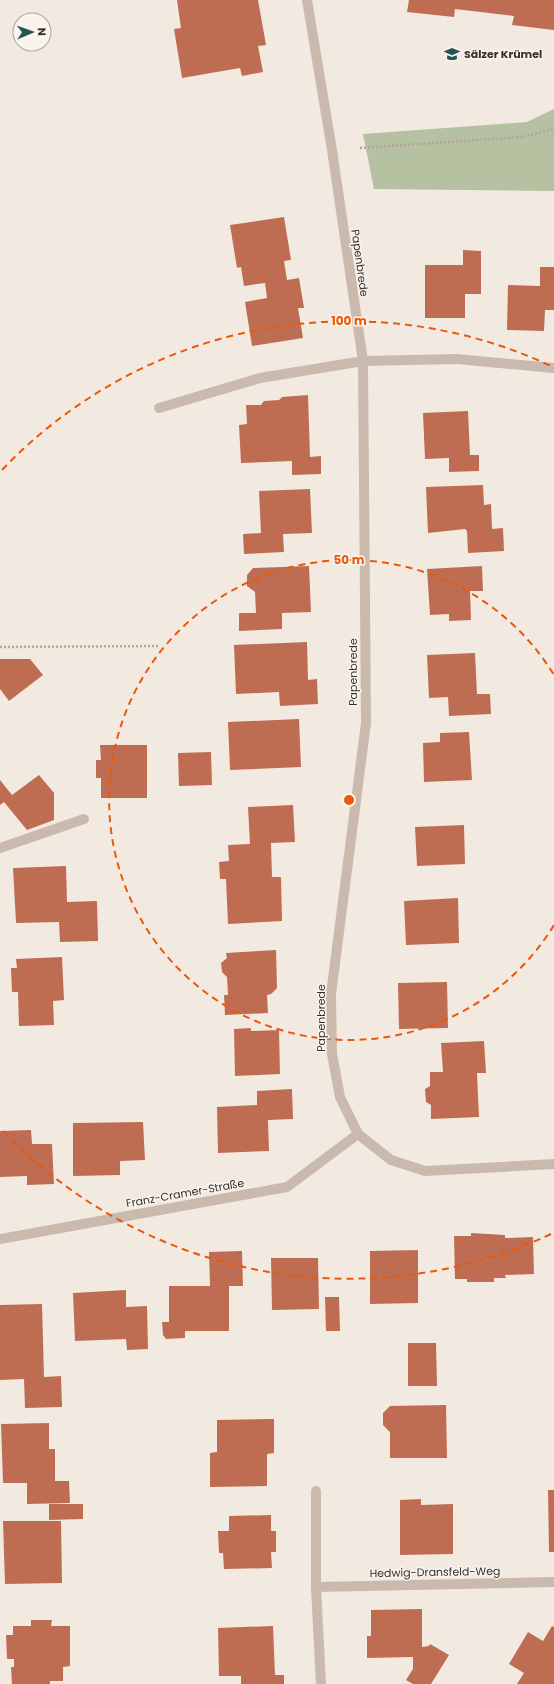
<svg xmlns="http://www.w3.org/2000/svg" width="554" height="1684" viewBox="0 0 554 1684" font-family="Poppins,sans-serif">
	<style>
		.green { fill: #b6c1a1 }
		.building { fill: #bf6d52 }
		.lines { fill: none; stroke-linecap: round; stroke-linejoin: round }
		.path { stroke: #b6a497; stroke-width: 2.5; stroke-dasharray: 2 2; stroke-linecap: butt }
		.service { stroke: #cabaad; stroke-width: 10 }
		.minor { stroke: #cabaad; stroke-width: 10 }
		.ring { fill: none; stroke: #e8590c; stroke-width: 2; stroke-dasharray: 7 5 }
		.labels { text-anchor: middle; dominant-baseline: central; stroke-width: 3; stroke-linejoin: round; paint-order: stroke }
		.poi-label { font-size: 11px; font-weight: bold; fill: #392f2b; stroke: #faf4ed; text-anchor: start }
		.street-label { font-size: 11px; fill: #392f2b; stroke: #faf4ed }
		.centre { fill: #e8590c; stroke: #faf4ed; stroke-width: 2 }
		.ring-label { font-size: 12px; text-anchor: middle; font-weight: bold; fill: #e8590c; stroke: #faf4ed; stroke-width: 3; stroke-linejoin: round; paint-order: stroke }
	</style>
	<rect width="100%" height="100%" fill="#f2eae1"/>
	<polygon class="green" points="554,109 554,191 374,189 363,134 527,122"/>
	<g class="building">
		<polygon points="177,0 258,0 266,45 258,46 263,72 242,76 240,68 182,78 174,29 181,28"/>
		<polygon points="409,0 554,0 554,30 512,25 514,16 455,9 454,17 407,12"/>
		<polygon points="284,217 291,260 284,261 287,280 299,278 304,308 298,308 303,338 252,346 245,302 267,298 265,283 244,286 241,267 237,268 230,225"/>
		<polygon points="463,250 481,251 481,294 465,294 465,318 425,318 425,265 463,265"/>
		<polygon points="540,267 554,267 554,310 545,310 544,331 507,330 508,285 540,286"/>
		<polygon points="308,395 310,457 321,456 321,474 292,475 292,461 241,463 239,425 247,424 246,405 261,405 264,401 279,400 282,397"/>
		<polygon points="468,411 470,455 479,455 479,471 449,472 449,458 425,459 423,413"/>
		<polygon points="483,485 484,505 491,504 492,529 503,528 504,551 468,553 467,531 465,529 428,533 426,487"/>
		<polygon points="310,489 312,533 283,534 284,552 244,554 243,534 261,533 259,491"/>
		<polygon points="309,566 311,612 282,613 282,629 239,631 239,613 256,613 255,592 247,586 247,575 253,568"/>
		<polygon points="482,566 483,591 470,591 471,620 449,621 449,614 430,615 427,569"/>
		<polygon points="307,642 308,680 317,679 318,704 280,706 279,692 236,694 234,645"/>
		<polygon points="475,653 477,694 490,694 491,714 449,716 448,697 429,698 427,655"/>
		<polygon points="0,659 30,659 43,675 9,701 0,689"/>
		<polygon points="299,719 301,767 230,770 228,722"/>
		<polygon points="469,732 472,780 424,782 423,743 440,742 440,733"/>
		<polygon points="100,745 147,745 147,798 101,798 101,778 96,778 96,760 101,760"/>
		<polygon points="211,752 212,785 179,786 178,753"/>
		<polygon points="39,775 54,793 54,820 27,830 4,802 0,805 0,780 12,795"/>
		<polygon points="293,805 295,842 271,843 272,877 281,877 282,921 228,924 226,879 220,879 219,862 229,861 228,845 250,844 248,807"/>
		<polygon points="464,825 465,864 417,866 415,827"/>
		<polygon points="66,866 67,902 97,901 98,941 60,942 59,922 16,923 13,868"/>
		<polygon points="458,898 459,943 406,945 404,901"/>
		<polygon points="276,950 277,988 271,994 267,995 268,1013 225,1015 224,995 228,995 227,977 222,972 221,963 227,958 226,953"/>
		<polygon points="62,957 64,1000 53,1001 54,1025 19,1026 18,992 12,992 11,968 17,968 16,959"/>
		<polygon points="447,982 448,1028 399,1029 398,983"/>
		<polygon points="251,1028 251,1031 279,1030 280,1074 235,1076 234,1029"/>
		<polygon points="484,1041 486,1073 477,1073 479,1117 431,1119 431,1105 426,1102 425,1089 430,1086 430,1072 443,1072 441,1043"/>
		<polygon points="292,1089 293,1119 268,1120 269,1151 218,1153 217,1107 257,1105 257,1091"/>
		<polygon points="143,1122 145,1160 120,1161 120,1175 73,1176 73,1123"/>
		<polygon points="31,1130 32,1144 52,1144 54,1184 27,1185 27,1176 0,1177 0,1131"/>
		<polygon points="471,1233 505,1235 505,1238 533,1237 534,1274 505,1275 506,1278 494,1278 494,1282 467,1282 467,1279 455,1279 454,1236 471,1236"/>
		<polygon points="418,1250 418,1303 370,1304 370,1251"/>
		<polygon points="242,1251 243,1286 229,1286 229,1331 185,1331 185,1338 166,1339 163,1335 162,1322 169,1322 169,1286 210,1286 209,1252"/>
		<polygon points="271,1258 318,1258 319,1309 272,1310"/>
		<polygon points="126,1290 126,1307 147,1306 148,1349 127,1350 126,1339 75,1341 73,1293"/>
		<polygon points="325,1297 339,1297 340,1331 326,1331"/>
		<polygon points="42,1304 44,1377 61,1376 62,1407 25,1408 24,1379 0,1380 0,1305"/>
		<polygon points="408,1343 436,1343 437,1386 408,1386"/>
		<polygon points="446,1405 447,1458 390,1458 390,1432 383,1425 383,1413 390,1406"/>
		<polygon points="274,1419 274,1453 267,1454 267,1486 210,1487 210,1453 217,1452 217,1420"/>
		<polygon points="49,1423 49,1449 55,1449 55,1481 69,1481 70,1503 27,1504 27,1483 3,1483 1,1424"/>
		<polygon points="548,1490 554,1490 554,1552 549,1552"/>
		<polygon points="421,1499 421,1505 453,1504 453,1554 400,1555 400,1500"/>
		<polygon points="49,1504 83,1504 83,1519 49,1520"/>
		<polygon points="271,1515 271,1531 276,1531 276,1552 271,1552 272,1568 224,1569 223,1553 219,1553 218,1531 229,1531 229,1516"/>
		<polygon points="3,1521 61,1521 62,1583 5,1584"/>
		<polygon points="422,1609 422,1647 429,1646 430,1644 449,1655 431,1684 413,1684 406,1680 413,1669 413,1657 367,1658 367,1636 371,1636 371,1610"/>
		<polygon points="31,1620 52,1620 51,1626 70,1626 70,1666 63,1667 63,1681 50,1681 50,1684 12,1684 11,1667 14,1667 14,1659 7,1659 6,1635 13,1635 13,1626 31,1626"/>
		<polygon points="273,1626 275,1675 284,1675 284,1684 241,1684 241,1676 219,1676 218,1628"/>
		<polygon points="552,1626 554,1627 554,1684 517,1684 524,1673 509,1664 528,1632 543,1641"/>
	</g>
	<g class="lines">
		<g class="path">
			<polyline points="360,148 522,137 554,129"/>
			<polyline points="0,647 160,646"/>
		</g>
		<polyline class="service" points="0,848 84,819"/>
		<g class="minor">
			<polyline points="307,0 332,150 363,361 366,723 331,994 332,1054 340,1097 358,1134 391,1160 425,1171 554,1164"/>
			<polyline points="159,408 260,378 363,361 457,359 554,368"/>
			<polyline points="0,1239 287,1187 358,1134"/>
			<polyline points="316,1491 316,1587 554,1582"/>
			<polyline points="316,1587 321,1684"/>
		</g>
	</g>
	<g class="ring">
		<path d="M554 925A240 240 0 1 1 554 675"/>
		<path d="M551 1234A479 479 0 0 1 2 1130M2 470A479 479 0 0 1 551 366"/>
	</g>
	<defs>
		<symbol id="school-bare" viewBox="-9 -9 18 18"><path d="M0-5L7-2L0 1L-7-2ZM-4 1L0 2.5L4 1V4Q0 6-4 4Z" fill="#235458" stroke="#faf4ed" stroke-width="2.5" paint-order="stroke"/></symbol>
	</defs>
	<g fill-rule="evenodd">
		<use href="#school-bare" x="441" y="43" width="22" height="22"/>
	</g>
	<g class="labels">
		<g class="poi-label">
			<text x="464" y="54">Sälzer Krümel</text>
		</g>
		<g class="street-label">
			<text transform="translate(360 263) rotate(82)">Papenbrede</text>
			<text transform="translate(353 672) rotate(-90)">Papenbrede</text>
			<text transform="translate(321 1018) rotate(-90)">Papenbrede</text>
			<text transform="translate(185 1193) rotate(-10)">Franz-Cramer-Straße</text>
			<text transform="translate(435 1572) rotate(-1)">Hedwig-Dransfeld-Weg</text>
		</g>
	</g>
	<circle cx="349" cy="800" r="6" class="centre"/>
	<g class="ring-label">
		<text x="349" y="325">100 m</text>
		<text x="349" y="564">50 m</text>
	</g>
	<g transform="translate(32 32) rotate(88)"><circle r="19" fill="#faf4ed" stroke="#ada59f"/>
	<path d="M0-3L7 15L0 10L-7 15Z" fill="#235458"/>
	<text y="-6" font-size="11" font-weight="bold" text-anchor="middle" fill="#392f2b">N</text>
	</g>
</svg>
